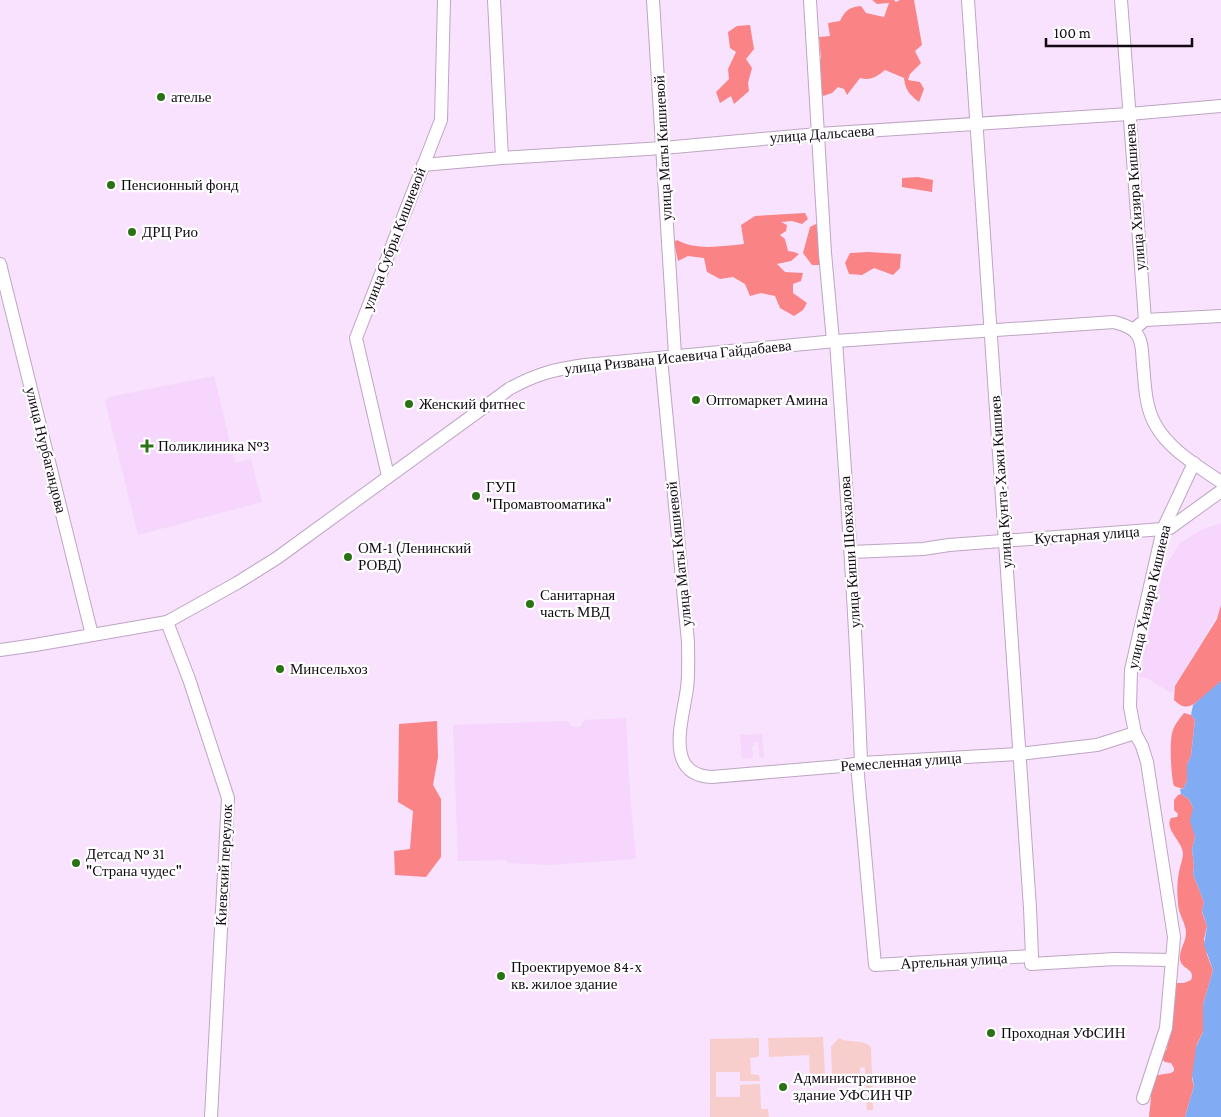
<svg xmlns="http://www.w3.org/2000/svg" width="1221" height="1117" viewBox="0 0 1221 1117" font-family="'Crimson Pro',serif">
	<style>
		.built { fill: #f6d6fd }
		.green { fill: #f8cecc }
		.forest { fill: #f98385 }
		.water { fill: #81acf4 }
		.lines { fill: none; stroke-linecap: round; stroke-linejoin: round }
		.minor-casing { stroke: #bea5c4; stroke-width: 14 }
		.minor { stroke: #fff; stroke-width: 12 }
		.poi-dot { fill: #2a7315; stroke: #fff; stroke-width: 2 }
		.labels { text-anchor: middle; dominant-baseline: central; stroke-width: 4.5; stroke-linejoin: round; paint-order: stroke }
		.poi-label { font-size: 15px; fill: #110813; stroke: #fff; text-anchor: start }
		.street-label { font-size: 15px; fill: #110813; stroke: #fff }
	</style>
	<rect width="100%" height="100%" fill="#f8e2fd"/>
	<g class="built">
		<polygon points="214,376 235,463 251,459 262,502 138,535 105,401 109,397"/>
		<polygon points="1221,523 1221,609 1171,693 1147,678 1139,677 1159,584 1162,572 1180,543 1203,529"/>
		<polygon points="626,718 630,794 636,859 549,865 507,863 507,860 458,861 453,725 568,721 572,727 580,727 584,720"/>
		<polygon points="762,734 764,757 760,758 758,742 754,742 754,746 752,747 753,758 742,759 740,735"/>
	</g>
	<g class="green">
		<polygon points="823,1037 825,1074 810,1075 809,1055 769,1057 768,1038"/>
		<polygon points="759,1038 759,1055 757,1057 750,1058 751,1074 759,1075 760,1081 740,1081 740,1072 716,1072 716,1097 740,1097 740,1085 760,1084 761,1109 768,1109 769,1117 710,1117 710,1039"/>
		<path d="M839 1038C849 1044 861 1038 871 1047L873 1110H867L865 1067 860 1068V1074H832L831 1047Z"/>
	</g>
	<g class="forest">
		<path d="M872 0H894L896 2 900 0H914L922 45 915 51 921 63 910 74 908 80 920 82 924 89 919 102C910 95 905 90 904 78L885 70C876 77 871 81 860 78L847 95 844 89 838 87 832 93 823 96 819 87 816 70 821 58 819 37 830 36 828 23 840 21C845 10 850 7 861 6L866 13 884 17 889 3 877 4Z"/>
		<polygon points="750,25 754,49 746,59 752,68 748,83 749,91 734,104 731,96 720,103 716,92 729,79 728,69 736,52 730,48 728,32 737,26"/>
		<polygon points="918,177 933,180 932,192 902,187 902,178"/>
		<path d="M805 213 808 219 802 224 792 221 781 222 787 225 786 231 780 235 785 239 788 251 794 252 799 254 791 261 777 264 785 272 803 273 801 281 793 284V293L807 303 803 310 794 316 780 308 775 296 761 293 750 296 745 284 733 277 720 279 707 272 704 258 688 256 678 261 674 242 677 240C696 251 723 246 744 244L741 225 755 216Z"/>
		<polygon points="816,224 819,227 819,265 812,265 803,253 810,227"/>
		<polygon points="868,252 901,254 900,268 893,275 874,268 862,275 849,274 845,263 850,253"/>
		<path d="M1221 605V681C1217 686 1211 690 1205 695 1194 704 1187 713 1174 700L1175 686 1217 619Z"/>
		<path d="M1184 713 1191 715 1195 720 1191 756 1187 765V781L1183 789 1174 786C1171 777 1169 739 1173 730 1175 724 1180 718 1184 713Z"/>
		<polygon points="437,721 438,757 433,785 441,799 441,857 426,877 395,875 394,851 410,849 413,811 398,802 399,724"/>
		<path d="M1181 794 1189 799 1193 808 1195 837 1192 850 1194 865 1193 874 1204 902 1202 912 1207 926 1204 939 1207 955 1213 970 1203 1005V1032L1197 1044 1192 1079 1194 1086 1185 1117H1149C1150 1104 1153 1093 1149 1081L1152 1076 1171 1073 1174 1071V1068L1171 1063 1165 1062 1160 1058 1167 1049 1168 1040 1171 1034 1170 1032 1175 983H1184L1191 980C1196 968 1181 970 1180 959 1179 950 1186 942 1186 933 1186 923 1178 914 1178 903 1177 893 1177 882 1179 872 1180 866 1183 859 1183 853 1182 841 1164 829 1171 818L1177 817 1178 814 1174 810V800L1178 795Z"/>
	</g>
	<polygon class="water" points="1221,681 1221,1117 1185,1117 1194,1086 1192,1076 1196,1047 1203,1032 1203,1005 1213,970 1204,945 1207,926 1202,911 1204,902 1193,874 1194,865 1192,850 1195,837 1190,821 1193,808 1189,799 1181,794 1180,789 1183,789 1187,781 1187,765 1191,756 1195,720 1191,715 1193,705"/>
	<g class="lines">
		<defs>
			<g id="minor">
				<polyline points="494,0 502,158"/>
				<polyline points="653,0 675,355"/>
				<polyline points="810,0 825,253 833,341"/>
				<polyline points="968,0 1030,908 1032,956 1031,964 1115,959 1172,960"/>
				<polyline points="1121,0 1145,320 1133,330"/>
				<polyline points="423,165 502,158 663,148 818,134 1129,114 1221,106"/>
				<polyline points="0,264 92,635"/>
				<polyline points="1145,320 1221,316"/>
				<path d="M836 341C846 482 856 622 861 763"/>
				<path d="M661 358 688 642C688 657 689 673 687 688 683 720 663 775 712 777L842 766 861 763 1019 754 1097 745 1135 733"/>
				<polyline points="388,476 356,338 441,120 444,0"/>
				<polyline points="851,552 923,549 949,545 1163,529 1170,528 1221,491"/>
				<polyline points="167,622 189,679 228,798 211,1117"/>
				<path d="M0 650 35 645 167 622 237 583 277 558 509 389C536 374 555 369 585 365L836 341 1114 322C1124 325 1135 328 1139 338 1143 346 1142 356 1143 364 1145 385 1145 406 1155 424 1169 450 1198 466 1221 482"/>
				<polyline points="857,764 875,965 1032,956"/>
				<polyline points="1143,1098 1166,1028 1174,937 1147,762 1142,746 1135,733 1130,707 1131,670 1163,529 1194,463"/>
			</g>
		</defs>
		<use href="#minor" class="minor-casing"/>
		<use href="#minor" class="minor"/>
	</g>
	<g class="poi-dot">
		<circle cx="161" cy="97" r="5"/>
		<circle cx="111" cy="185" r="5"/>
		<circle cx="132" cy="232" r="5"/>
		<circle cx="696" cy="400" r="5"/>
		<circle cx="409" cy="404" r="5"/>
		<path d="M144.5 438.5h5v5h5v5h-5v5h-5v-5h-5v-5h5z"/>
		<circle cx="476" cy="496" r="5"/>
		<circle cx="348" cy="557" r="5"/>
		<circle cx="530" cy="604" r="5"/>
		<circle cx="280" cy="669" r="5"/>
		<circle cx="76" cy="863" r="5"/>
		<circle cx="501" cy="976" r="5"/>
		<circle cx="991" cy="1033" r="5"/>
		<circle cx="783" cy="1087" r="5"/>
	</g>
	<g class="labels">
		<g class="poi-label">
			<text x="171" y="97">ателье</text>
			<text x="121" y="185">Пенсионный фонд</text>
			<text x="142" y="232">ДРЦ Рио</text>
			<text x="706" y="400">Оптомаркет Амина</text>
			<text x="419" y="404">Женский фитнес</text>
			<text x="158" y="446">Поликлиника №3</text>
			<text x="486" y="487">ГУП<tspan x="486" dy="17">"Промавтооматика"</tspan></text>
			<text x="358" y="548">ОМ-1 (Ленинский<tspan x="358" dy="17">РОВД)</tspan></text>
			<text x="540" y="595">Санитарная<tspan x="540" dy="17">часть МВД</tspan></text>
			<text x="290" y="669">Минсельхоз</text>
			<text x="86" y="854">Детсад № 31<tspan x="86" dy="17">"Страна чудес"</tspan></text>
			<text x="511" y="967">Проектируемое 84-х<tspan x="511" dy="17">кв. жилое здание</tspan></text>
			<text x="1001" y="1033">Проходная УФСИН</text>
			<text x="793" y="1078">Административное<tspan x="793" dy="17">здание УФСИН ЧР</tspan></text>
		</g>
		<g class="street-label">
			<text transform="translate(822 134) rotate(-4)">улица Дальсаева</text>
			<text transform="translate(663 148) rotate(-93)">улица Маты Кишиевой</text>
			<text transform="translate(1135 197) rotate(-94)">улица Хизира Кишиева</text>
			<text transform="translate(394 239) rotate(-69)">улица Субры Кишиевой</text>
			<text transform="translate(678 357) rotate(-6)">улица Ризвана Исаевича Гайдабаева</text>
			<text transform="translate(46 450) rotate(76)">улица Нурбагандова</text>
			<text transform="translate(1001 482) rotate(-94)">улица Кунта-Хажи Кишиев</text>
			<text transform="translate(1087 535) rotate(-4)">Кустарная улица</text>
			<text transform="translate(850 552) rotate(-94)">улица Киши Шовхалова</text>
			<text transform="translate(679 554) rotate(-96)">улица Маты Кишиевой</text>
			<text transform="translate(1149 597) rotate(-77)">улица Хизира Кишиева</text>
			<text transform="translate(901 762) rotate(-4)">Ремесленная улица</text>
			<text transform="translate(224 865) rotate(-87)">Киевский переулок</text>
			<text transform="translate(954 961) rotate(-3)">Артельная улица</text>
		</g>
	</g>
	<path d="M1046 38v8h146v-8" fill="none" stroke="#110813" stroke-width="2.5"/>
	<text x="1054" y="38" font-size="15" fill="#110813" stroke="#ffffff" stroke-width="4" paint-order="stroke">100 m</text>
</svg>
